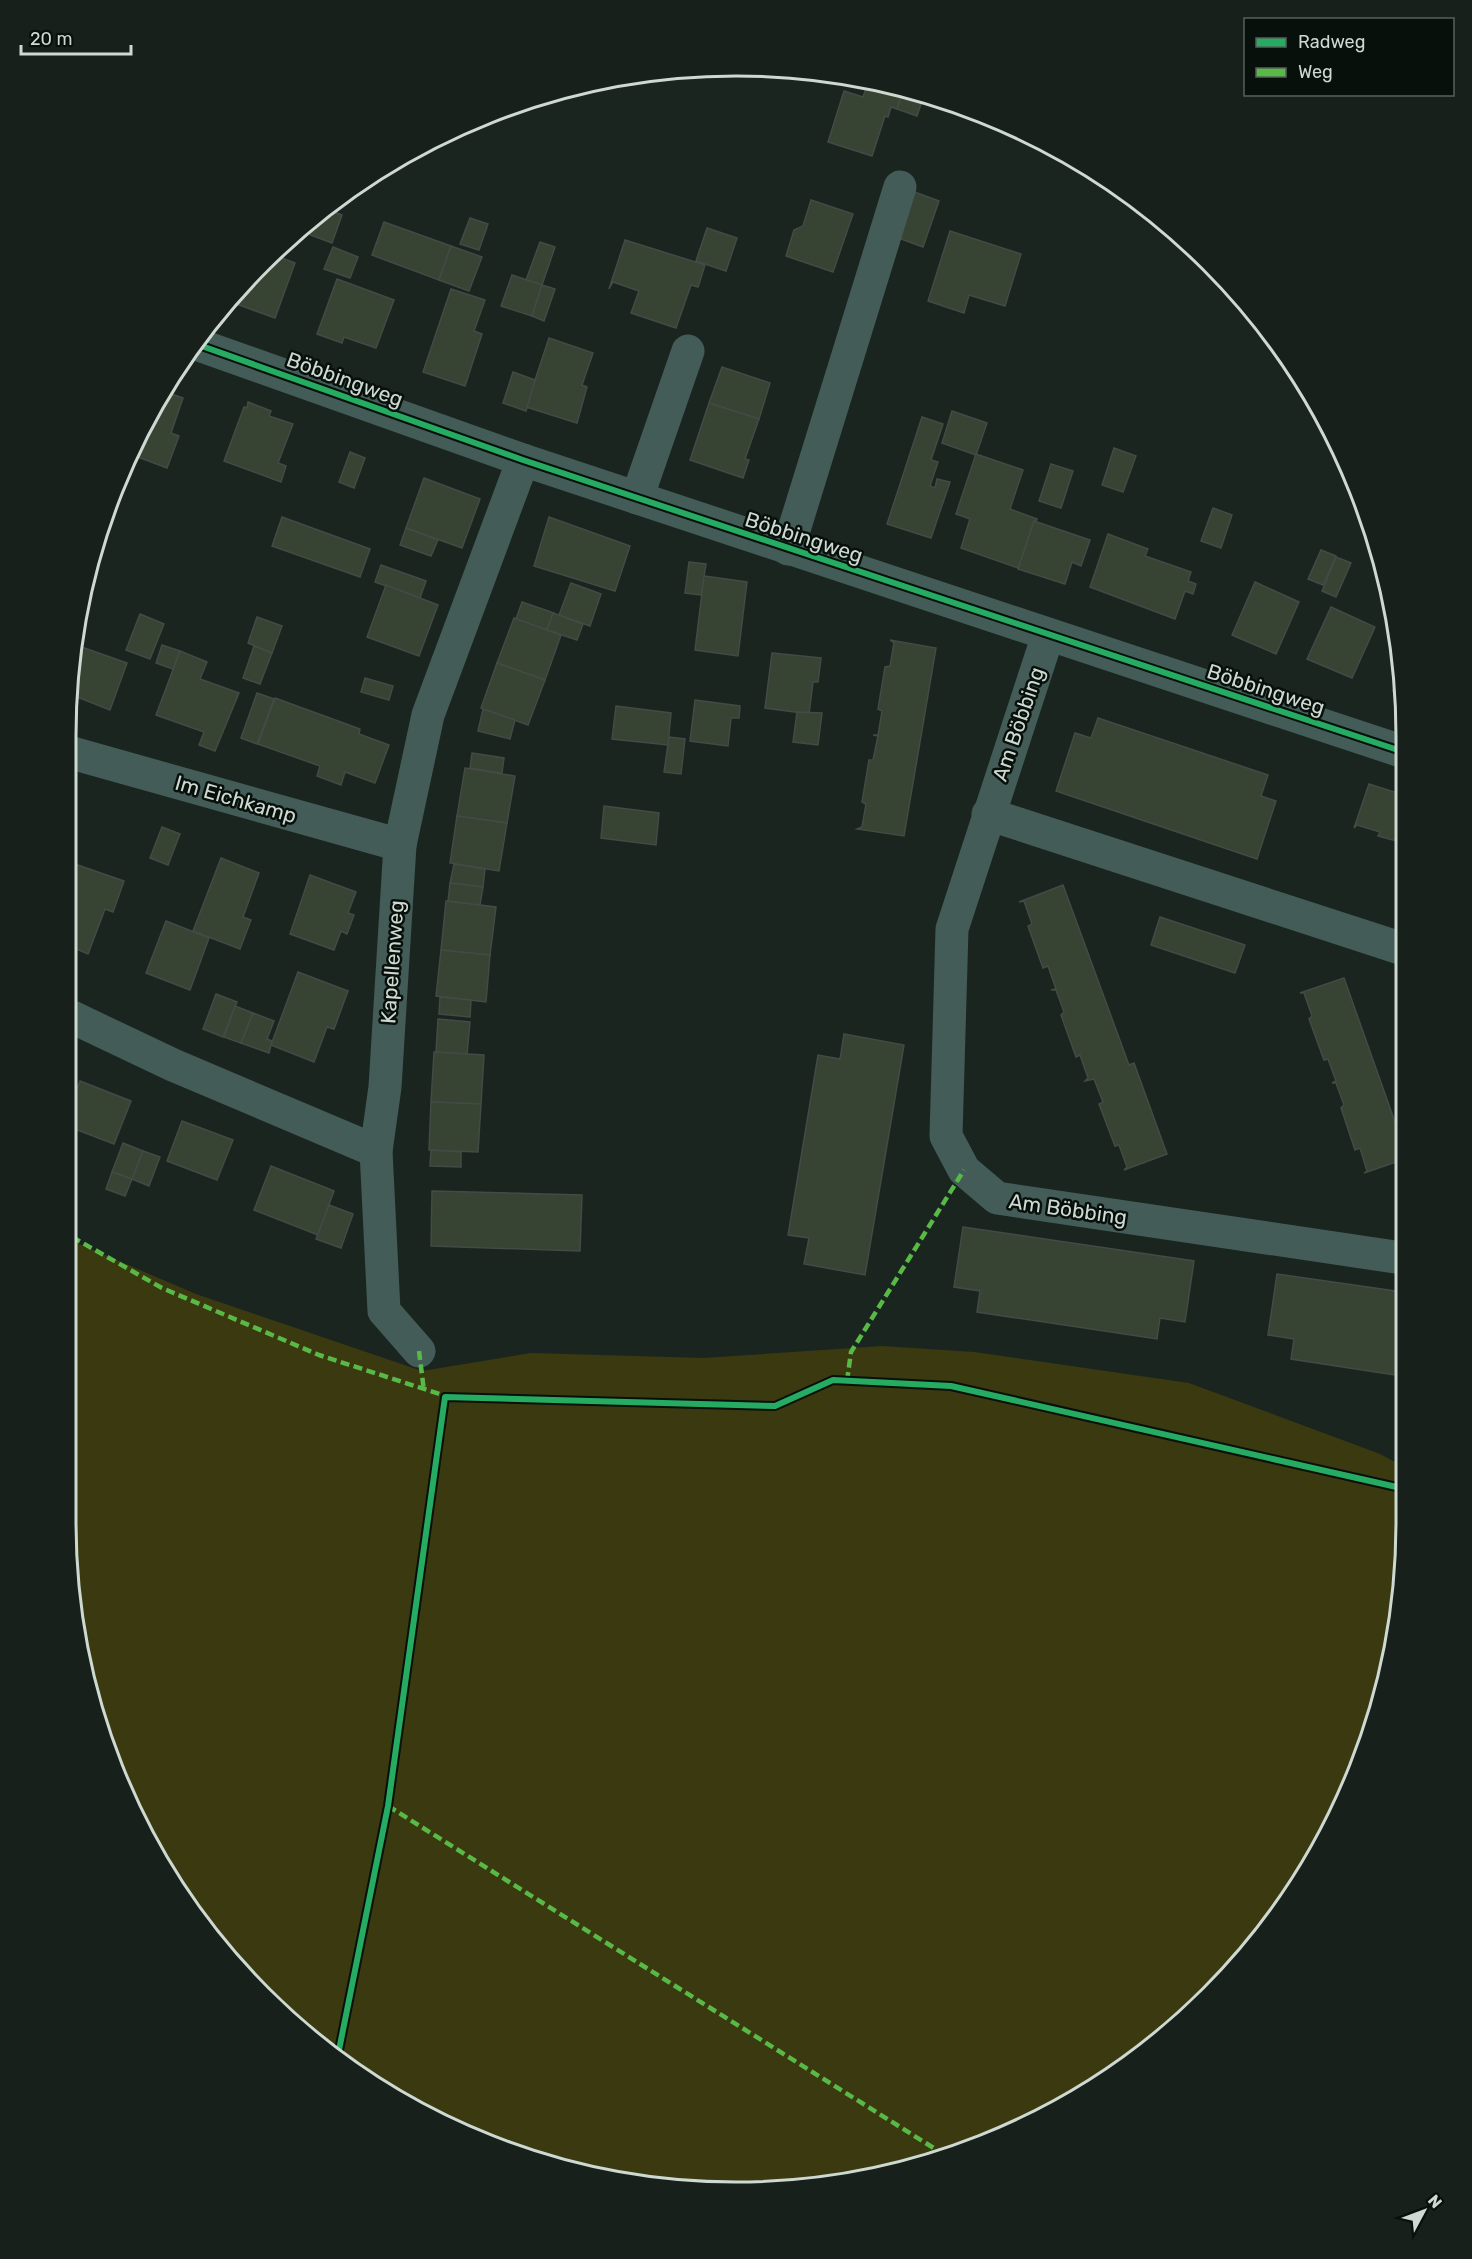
<svg xmlns="http://www.w3.org/2000/svg" width="1472" height="2259" viewBox="0 0 1472 2259" font-family="Rubik,sans-serif">
	<style>
		.green { fill: #3a3910 }
		.building { fill: #374333; stroke: #444a45; stroke-width: 1.5 }
		.lines { fill: none; stroke-linecap: round; stroke-linejoin: round }
		.minor { stroke: #435c58; stroke-width: 33 }
		.quiet { stroke: #58b947; stroke-width: 4.5; stroke-dasharray: 9 4.5; stroke-linecap: butt }
		.cycleway-casing { stroke: #08100c; stroke-width: 10 }
		.cycleway { stroke: #26ab63; stroke-width: 6 }
		.labels { text-anchor: middle; dominant-baseline: central; stroke-width: 5; stroke-linejoin: round; paint-order: stroke }
		.street-label { font-size: 21px; fill: #ced9d2; stroke: #08100c }
		.rim { fill: none; stroke: #ced9d2; stroke-width: 3 }
	</style>
	<rect width="100%" height="100%" fill="#1b2520"/>
	<polygon class="green" points="72,1241 196,1294 422,1371 531,1353 704,1358 882,1346 974,1352 1189,1383 1380,1454 1401,1465 1400,1610 1355,1780 1316,1858 1240,1964 1108,2080 993,2142 910,2170 823,2187 693,2192 520,2157 439,2124 328,2055 262,1997 179,1896 101,1738 72,1611"/>
	<g class="building">
		<polygon points="868,82 903,90 897,109 891,107 888,117 885,116 872,156 828,142 844,91 863,97"/>
		<polygon points="903,90 924,95 917,116 897,109"/>
		<polygon points="1091,170 1116,188 1088,177"/>
		<polygon points="909,190 939,201 923,247 893,236"/>
		<polygon points="811,200 853,214 833,272 786,256 794,230 803,226"/>
		<polygon points="1140,205 1159,219 1158,221 1137,213"/>
		<polygon points="324,208 342,215 332,243 303,232 305,226"/>
		<polygon points="470,218 488,224 479,250 460,244"/>
		<polygon points="384,222 451,246 439,280 372,255"/>
		<polygon points="707,228 737,238 726,271 696,261"/>
		<polygon points="950,231 1021,254 1005,306 969,295 964,313 928,301"/>
		<polygon points="625,240 705,265 698,287 691,285 676,328 631,313 639,291 613,282 609,289"/>
		<polygon points="540,242 555,247 542,285 526,280"/>
		<polygon points="451,246 482,257 469,291 439,280"/>
		<polygon points="333,247 358,257 350,278 324,269"/>
		<polygon points="274,255 295,263 275,318 228,301"/>
		<polygon points="512,275 542,285 532,316 501,306"/>
		<polygon points="337,279 394,300 376,348 344,337 342,343 317,334"/>
		<polygon points="542,285 555,289 544,321 532,316"/>
		<polygon points="451,289 485,300 474,331 482,334 465,386 423,372"/>
		<polygon points="549,338 593,353 582,385 587,387 577,423 526,407"/>
		<polygon points="722,367 770,383 759,419 709,403"/>
		<polygon points="513,372 535,380 526,411 503,403"/>
		<polygon points="163,391 183,398 171,433 179,436 167,468 130,454"/>
		<polygon points="248,402 271,411 269,416 293,424 278,463 286,466 281,482 224,461 244,407 247,408"/>
		<polygon points="709,403 759,419 745,459 749,460 743,478 690,460"/>
		<polygon points="952,411 987,423 976,455 942,443"/>
		<polygon points="922,417 943,424 931,460 938,462 930,486 935,488 937,479 950,482 931,538 887,524"/>
		<polygon points="1114,448 1136,456 1123,492 1102,485"/>
		<polygon points="350,452 365,458 354,488 339,482"/>
		<polygon points="976,454 1023,470 1010,509 1037,519 1018,568 961,548 970,519 956,514"/>
		<polygon points="1051,464 1073,471 1061,508 1039,501"/>
		<polygon points="424,478 480,499 462,548 406,528"/>
		<polygon points="1213,508 1232,515 1221,548 1201,541"/>
		<polygon points="282,517 370,549 360,577 272,546"/>
		<polygon points="549,517 630,546 615,591 534,566"/>
		<polygon points="1034,521 1090,540 1081,566 1072,562 1065,584 1018,569"/>
		<polygon points="406,528 438,540 431,556 400,545"/>
		<polygon points="1108,534 1148,549 1145,556 1191,572 1188,581 1196,584 1193,594 1185,591 1175,619 1090,587"/>
		<polygon points="1321,550 1336,556 1323,585 1308,579"/>
		<polygon points="1336,557 1351,563 1336,597 1322,591"/>
		<polygon points="689,562 706,564 701,595 685,593"/>
		<polygon points="381,565 426,581 420,598 375,582"/>
		<polygon points="704,576 747,582 738,656 695,650"/>
		<polygon points="1255,582 1299,602 1276,654 1232,635"/>
		<polygon points="571,583 601,594 590,626 559,615"/>
		<polygon points="386,585 438,605 419,656 367,637"/>
		<polygon points="522,602 554,613 547,630 516,619"/>
		<polygon points="1331,607 1375,627 1352,678 1307,659"/>
		<polygon points="553,613 583,624 577,640 547,630"/>
		<polygon points="140,614 164,624 150,659 126,650"/>
		<polygon points="257,617 282,626 272,653 248,643"/>
		<polygon points="514,618 561,635 545,680 497,663"/>
		<polygon points="890,640 936,648 904,836 857,829 862,827 866,804 862,802 869,760 873,760 878,736 873,735 878,735 882,711 878,709 885,667 890,666 894,643"/>
		<polygon points="73,644 127,663 110,710 72,695"/>
		<polygon points="162,645 180,651 173,669 156,663"/>
		<polygon points="254,646 272,653 260,684 243,678"/>
		<polygon points="180,651 207,662 200,679 239,693 215,751 199,745 204,732 156,715"/>
		<polygon points="772,653 821,658 818,682 813,682 809,714 765,708"/>
		<polygon points="497,663 545,680 528,725 481,708"/>
		<polygon points="1400,667 1405,693 1405,694 1393,691"/>
		<polygon points="365,678 393,686 389,700 361,692"/>
		<polygon points="257,693 274,699 257,744 241,738"/>
		<polygon points="275,698 360,729 359,734 389,745 375,783 345,772 341,785 317,776 320,766 258,744"/>
		<polygon points="695,700 740,706 739,718 731,718 728,746 690,741"/>
		<polygon points="616,706 671,713 668,745 612,739"/>
		<polygon points="483,709 515,720 510,739 478,731"/>
		<polygon points="797,712 822,713 818,745 793,742"/>
		<polygon points="1098,718 1268,775 1261,796 1276,801 1257,859 1056,791 1075,733 1091,738"/>
		<polygon points="669,737 685,739 681,774 664,772"/>
		<polygon points="472,753 504,758 502,773 470,768"/>
		<polygon points="465,768 515,776 507,823 457,816"/>
		<polygon points="1369,784 1404,795 1404,843 1378,836 1380,832 1357,825 1354,828"/>
		<polygon points="604,806 659,813 656,845 601,838"/>
		<polygon points="457,816 507,823 499,871 450,863"/>
		<polygon points="162,827 180,834 168,865 150,858"/>
		<polygon points="221,858 259,873 243,917 251,920 240,949 193,931"/>
		<polygon points="72,863 124,881 113,912 105,909 88,954 72,947"/>
		<polygon points="454,864 485,869 483,887 450,883"/>
		<polygon points="310,875 356,892 348,913 354,915 347,934 341,931 334,950 290,934"/>
		<polygon points="450,883 483,887 480,905 448,901"/>
		<polygon points="1063,885 1129,1065 1134,1063 1167,1154 1124,1170 1127,1167 1119,1145 1115,1146 1099,1104 1103,1102 1094,1079 1085,1081 1088,1078 1080,1055 1076,1057 1061,1015 1064,1012 1056,990 1051,990 1056,989 1048,966 1043,968 1028,926 1032,924 1024,901 1019,902"/>
		<polygon points="446,901 496,907 490,955 441,950"/>
		<polygon points="1160,917 1245,945 1235,973 1151,945"/>
		<polygon points="166,921 209,938 190,990 146,973"/>
		<polygon points="441,950 490,955 486,1002 436,996"/>
		<polygon points="298,972 348,991 334,1029 327,1027 314,1062 271,1045"/>
		<polygon points="1344,978 1402,1142 1402,1160 1364,1173 1367,1171 1360,1148 1355,1150 1341,1108 1344,1105 1336,1083 1332,1083 1336,1081 1328,1059 1324,1060 1309,1019 1312,1016 1304,993 1300,993"/>
		<polygon points="216,994 237,1002 223,1037 203,1029"/>
		<polygon points="440,997 471,1000 470,1017 439,1014"/>
		<polygon points="235,1006 253,1013 241,1043 224,1037"/>
		<polygon points="253,1013 274,1021 267,1039 272,1041 269,1053 241,1043"/>
		<polygon points="438,1019 470,1022 467,1054 436,1052"/>
		<polygon points="844,1034 904,1045 865,1275 804,1264 809,1238 788,1235 818,1055 840,1059"/>
		<polygon points="434,1052 484,1055 481,1104 431,1102"/>
		<polygon points="80,1081 131,1101 114,1144 72,1128 72,1102"/>
		<polygon points="431,1102 481,1104 478,1152 429,1150"/>
		<polygon points="182,1121 233,1140 217,1180 167,1161"/>
		<polygon points="123,1143 143,1151 132,1179 112,1172"/>
		<polygon points="431,1150 461,1152 461,1167 430,1166"/>
		<polygon points="143,1151 160,1157 149,1186 132,1179"/>
		<polygon points="271,1166 334,1191 318,1235 254,1210"/>
		<polygon points="112,1172 132,1179 125,1196 106,1189"/>
		<polygon points="432,1191 582,1195 580,1251 431,1246"/>
		<polygon points="329,1205 353,1214 341,1248 316,1239"/>
		<polygon points="963,1227 1194,1261 1185,1322 1160,1318 1157,1339 977,1312 980,1291 954,1287"/>
		<polygon points="1277,1274 1402,1292 1401,1376 1291,1359 1294,1339 1268,1335"/>
	</g>
	<g class="lines">
		<g class="minor">
			<polyline points="196,344 523,460 1404,752"/>
			<polyline points="637,498 688,351"/>
			<polyline points="788,549 900,187"/>
			<polyline points="1048,635 952,929 946,1136 964,1170 997,1198 1402,1258"/>
			<polyline points="72,753 400,845"/>
			<polyline points="988,814 1403,949"/>
			<polyline points="72,1017 173,1065 376,1151"/>
			<polyline points="419,1351 384,1311 376,1151 385,1087 400,845 428,715 523,460"/>
		</g>
		<g class="quiet">
			<polyline points="72,1237 162,1288 319,1355 449,1397"/>
			<polyline points="419,1351 424,1391"/>
			<polyline points="847,1381 851,1352 964,1170"/>
			<polyline points="388,1806 948,2157"/>
		</g>
		<defs>
			<g id="cycleway">
				<polyline points="196,344 523,460 1404,752"/>
				<polyline points="337,2060 388,1806 445,1397 775,1406 833,1380 951,1386 1401,1488"/>
			</g>
		</defs>
		<use href="#cycleway" class="cycleway-casing"/>
		<use href="#cycleway" class="cycleway"/>
	</g>
	<g class="labels">
		<g class="street-label">
			<text transform="translate(345 379) rotate(20)">Böbbingweg</text>
			<text transform="translate(804 537) rotate(18)">Böbbingweg</text>
			<text transform="translate(1266 689) rotate(18)">Böbbingweg</text>
			<text transform="translate(1018 724) rotate(-71)">Am Böbbing</text>
			<text transform="translate(236 799) rotate(16)">Im Eichkamp</text>
			<text transform="translate(392 962) rotate(-86)">Kapellenweg</text>
			<text transform="translate(1068 1209) rotate(8)">Am Böbbing</text>
		</g>
	</g>
	<path d="M0 0H1472V2259H0ZM736 76H736A660 660 0 0 1 1396 736V1522A660 660 0 0 1 736 2182H736A660 660 0 0 1 76 1522V736A660 660 0 0 1 736 76Z" fill="#18201c" fill-rule="evenodd"/>
	<path class="rim" d="M736 76H736A660 660 0 0 1 1396 736V1522A660 660 0 0 1 736 2182H736A660 660 0 0 1 76 1522V736A660 660 0 0 1 736 76Z"/>
	<rect x="1244" y="18" width="210" height="78" fill="#08100c" stroke="#57605b" stroke-width="1.5"/>
	<rect x="1256" y="38" width="30" height="9" fill="#26ab63" stroke="#57605b" stroke-width="1.5"/>
	<text x="1298" y="48" font-size="18" fill="#ced9d2">Radweg</text>
	<rect x="1256" y="68" width="30" height="9" fill="#58b947" stroke="#57605b" stroke-width="1.5"/>
	<text x="1298" y="78" font-size="18" fill="#ced9d2">Weg</text>
	<g transform="translate(1424 2211) rotate(49)" stroke="#08100c" stroke-width="4.5" paint-order="stroke">
	<path d="M0-4.5L10 22L0 15L-10 22Z" fill="#ced9d2"/>
	<text y="-9" font-size="16" font-weight="bold" text-anchor="middle" fill="#ced9d2">N</text>
	</g>
	<path d="M21 45v9h110v-9" fill="none" stroke="#ced9d2" stroke-width="3"/>
	<text x="30" y="45" font-size="18" fill="#ced9d2" stroke="#08100c" stroke-width="4.5" paint-order="stroke">20 m</text>
</svg>
